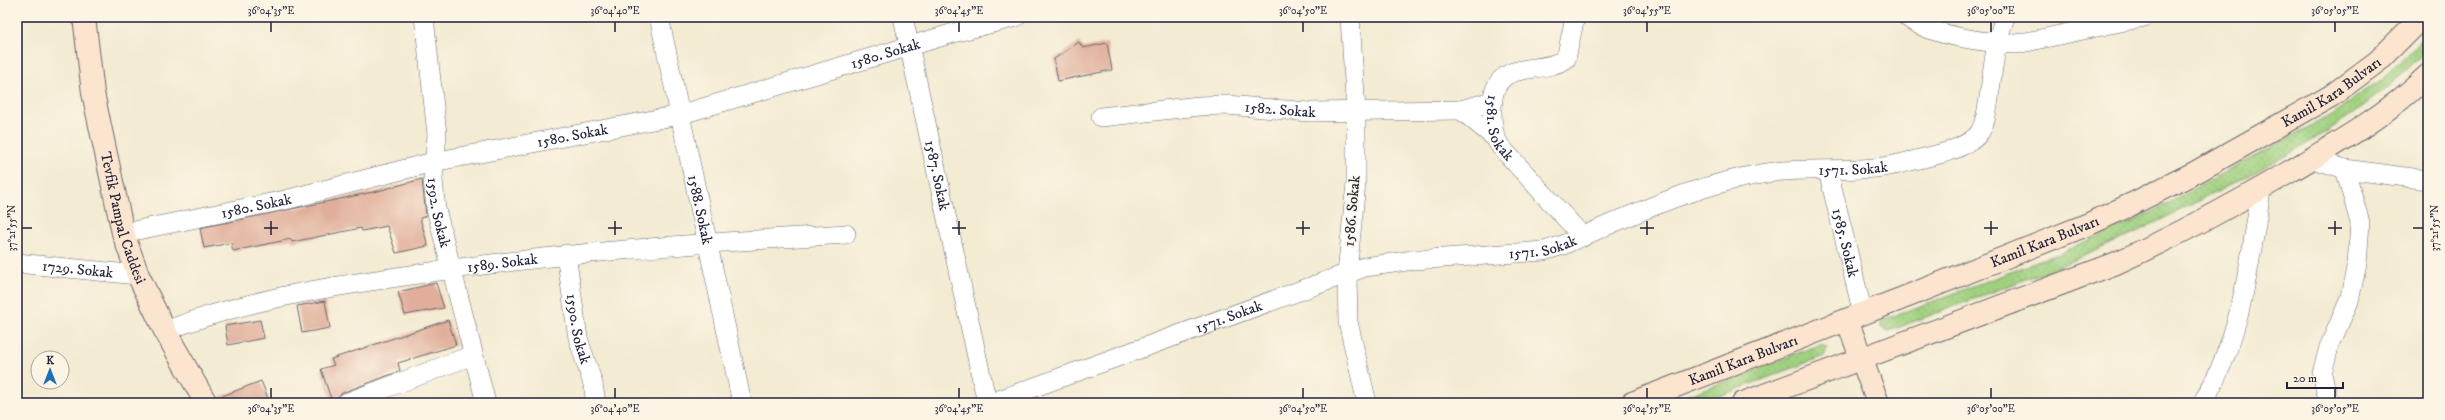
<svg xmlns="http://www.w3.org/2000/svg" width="2445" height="420" viewBox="0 0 2445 420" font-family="'IM FELL DW Pica',serif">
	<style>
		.grass { fill: url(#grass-dots); stroke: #627a5e }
		.building { fill: #e0ae9a }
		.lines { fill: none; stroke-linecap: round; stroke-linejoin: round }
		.street-casing { stroke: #6b6870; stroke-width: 20 }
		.secondary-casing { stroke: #6b6870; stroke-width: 24 }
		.street { stroke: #fff; stroke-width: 19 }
		.secondary { stroke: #fce5cf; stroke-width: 22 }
		.ticks { fill: none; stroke: #22223b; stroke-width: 1.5 }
		.labels { text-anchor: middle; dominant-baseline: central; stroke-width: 3; stroke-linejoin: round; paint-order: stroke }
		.street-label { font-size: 15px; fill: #22223b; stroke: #fcf5e5 }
		.neatline { fill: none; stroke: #22223b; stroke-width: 1.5 }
		.ticks-label { font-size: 10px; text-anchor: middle; fill: #22223b }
	</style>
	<defs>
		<pattern id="grass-dots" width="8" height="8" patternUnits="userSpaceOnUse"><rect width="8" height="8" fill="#a1d281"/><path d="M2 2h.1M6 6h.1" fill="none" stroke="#8ab470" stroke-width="1.8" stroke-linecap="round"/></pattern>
	</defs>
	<rect width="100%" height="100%" fill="#fcf5e5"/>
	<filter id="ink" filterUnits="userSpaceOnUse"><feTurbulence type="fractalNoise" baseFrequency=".025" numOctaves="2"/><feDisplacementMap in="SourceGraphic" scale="8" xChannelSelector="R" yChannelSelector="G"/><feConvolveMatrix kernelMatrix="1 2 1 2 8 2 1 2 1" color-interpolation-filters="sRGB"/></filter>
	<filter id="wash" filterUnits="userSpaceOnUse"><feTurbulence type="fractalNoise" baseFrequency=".012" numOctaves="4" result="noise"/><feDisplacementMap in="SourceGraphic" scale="16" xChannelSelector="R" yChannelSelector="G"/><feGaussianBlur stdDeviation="0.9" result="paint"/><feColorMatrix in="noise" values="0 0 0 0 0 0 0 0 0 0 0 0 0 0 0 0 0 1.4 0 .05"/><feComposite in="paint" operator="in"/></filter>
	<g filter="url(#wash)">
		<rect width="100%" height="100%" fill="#f3ebd2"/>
		<g class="grass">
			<path d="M2428 32V48C2365 116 2292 154 2210 195 2160 220 2111 246 2059 266 2003 289 1946 309 1889 331L1881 328V322L1886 319 2050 257 2141 218 2331 115 2386 76Z"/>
			<polygon points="1819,345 1822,345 1827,348 1824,356 1701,403 1669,403"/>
		</g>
		<g id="blocks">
			<g class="building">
				<polygon points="1079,42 1083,48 1107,43 1112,70 1058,81 1054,59"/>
				<polygon points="422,179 426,216 420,218 428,246 396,253 387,226 362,231 361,228 292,242 291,239 233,251 231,243 204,248 200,228 378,191"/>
				<polygon points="436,283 444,308 405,315 398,292"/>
				<polygon points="325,301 330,328 302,333 297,306"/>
				<polygon points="260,320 264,338 228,345 225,326"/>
				<polygon points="448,320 456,345 398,363 400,371 342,393 332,402 321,369 334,365 331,359"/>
				<polygon points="261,381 270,403 218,403 217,398"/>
			</g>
		</g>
	</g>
	<g filter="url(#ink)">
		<use href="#blocks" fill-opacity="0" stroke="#6b6870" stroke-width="1"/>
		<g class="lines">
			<defs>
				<g id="street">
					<path id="s1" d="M424 17 437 134 433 180 436 209 486 403"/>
					<path id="s2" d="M659 17 742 403"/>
					<path id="s3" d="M903 17 987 403"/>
					<polyline points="1350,17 1356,112 1356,183 1347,273 1348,322 1367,403"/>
					<path id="s4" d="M1575 17 1566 59C1537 77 1494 56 1492 107 1492 121 1492 134 1500 146L1583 237"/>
					<path d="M1907 17C1930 36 1987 43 2017 44L2144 17"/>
					<polyline points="1493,101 1461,110 1494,137"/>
					<path id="s5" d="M1101 117 1199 106 1227 105 1309 112 1461 110"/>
					<polyline points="2313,159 2345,169 2428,180"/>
					<path id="s6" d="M1828 171 1863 314"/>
					<path id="s7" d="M123 233 285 200 433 162 679 115 957 32 1016 17"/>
					<path id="s8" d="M566 254 578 338 593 384 596 403"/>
					<path id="s9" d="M17 263 138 275"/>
					<path id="s10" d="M165 331C244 300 327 287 411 275 555 253 700 243 846 234"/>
					<polyline points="346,403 473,355"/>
					<path id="s11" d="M991 403 1365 267 1414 260 1544 251 1563 245C1631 215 1700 182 1774 172 1817 167 1860 174 1903 163 1925 157 1967 151 1980 132 1987 120 1988 104 1990 91 1993 66 1996 40 2005 17"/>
					<path d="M2202 403C2240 344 2251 258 2261 190"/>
					<polyline points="2332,403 2328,400 2322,373 2329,347 2349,301 2357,264 2360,223 2345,169"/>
				</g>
				<g id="secondary">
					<path id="s12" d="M84 17 93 93 123 233 138 275 165 331 206 403"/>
					<polyline points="1847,320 1878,403"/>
					<path id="s13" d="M1632 403 1908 296 2089 224 2132 204 2196 172 2331 96 2378 61 2422 17"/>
					<path d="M1743 403 2114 264C2174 237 2232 206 2289 172 2338 143 2387 115 2428 75"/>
				</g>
			</defs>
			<use href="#street" class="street-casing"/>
			<use href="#secondary" class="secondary-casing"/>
			<use href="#street" class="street"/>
			<use href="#secondary" class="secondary"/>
		</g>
	</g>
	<path class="ticks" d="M271 22V32M615 22V32M959 22V32M1303 22V32M1647 22V32M1991 22V32M2335 22V32M271 221V235M615 221V235M959 221V235M1303 221V235M1647 221V235M1991 221V235M2335 221V235M22 228H32M264 228H278M608 228H622M952 228H966M1296 228H1310M1640 228H1654M1984 228H1998M2328 228H2342M2413 228H2423M271 388V398M615 388V398M959 388V398M1303 388V398M1647 388V398M1991 388V398M2335 388V398"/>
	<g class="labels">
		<g class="street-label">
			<text stroke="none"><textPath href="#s7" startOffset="784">1580. Sokak</textPath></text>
			<text stroke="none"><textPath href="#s13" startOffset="767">Kamil Kara Bulvarı</textPath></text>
			<text stroke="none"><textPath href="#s5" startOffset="180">1582. Sokak</textPath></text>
			<text stroke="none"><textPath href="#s4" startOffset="164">1581. Sokak</textPath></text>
			<text stroke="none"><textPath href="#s7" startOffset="460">1580. Sokak</textPath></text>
			<text stroke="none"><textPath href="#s11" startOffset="901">1571. Sokak</textPath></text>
			<text stroke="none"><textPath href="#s3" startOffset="162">1587. Sokak</textPath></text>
			<text stroke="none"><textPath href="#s7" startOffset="136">1580. Sokak</textPath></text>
			<text stroke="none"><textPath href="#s2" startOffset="197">1588. Sokak</textPath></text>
			<text transform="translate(1352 211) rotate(-85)">1586. Sokak</text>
			<text stroke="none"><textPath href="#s1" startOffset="197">1592. Sokak</textPath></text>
			<text stroke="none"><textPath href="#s12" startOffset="205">Tevfik Pampal Caddesi</textPath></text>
			<text stroke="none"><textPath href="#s13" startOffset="443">Kamil Kara Bulvarı</textPath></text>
			<text stroke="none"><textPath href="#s6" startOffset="74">1585. Sokak</textPath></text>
			<text stroke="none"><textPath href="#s11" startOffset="577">1571. Sokak</textPath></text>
			<text stroke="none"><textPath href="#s10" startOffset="345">1589. Sokak</textPath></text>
			<text stroke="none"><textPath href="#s9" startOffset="61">1729. Sokak</textPath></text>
			<text stroke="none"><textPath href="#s11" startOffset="253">1571. Sokak</textPath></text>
			<text stroke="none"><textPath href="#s8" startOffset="76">1590. Sokak</textPath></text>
			<text stroke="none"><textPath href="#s13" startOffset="119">Kamil Kara Bulvarı</textPath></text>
		</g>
	</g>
	<rect width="2445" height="420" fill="none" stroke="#fcf5e5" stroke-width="44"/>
	<g transform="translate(50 370)"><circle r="19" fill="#fcf5e5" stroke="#a5a1a1"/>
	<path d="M0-3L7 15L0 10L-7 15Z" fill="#1f6fb2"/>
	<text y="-6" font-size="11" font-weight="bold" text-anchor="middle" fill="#22223b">K</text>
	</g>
	<path d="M2287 382v6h56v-6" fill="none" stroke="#22223b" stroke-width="2"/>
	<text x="2293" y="382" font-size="12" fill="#22223b" stroke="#fcf5e5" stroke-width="3" paint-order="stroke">20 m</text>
	<rect x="22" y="22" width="2401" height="376" class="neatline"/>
	<g class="ticks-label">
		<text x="271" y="14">36°04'35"E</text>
		<text x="615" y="14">36°04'40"E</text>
		<text x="959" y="14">36°04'45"E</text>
		<text x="1303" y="14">36°04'50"E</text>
		<text x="1647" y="14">36°04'55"E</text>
		<text x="1991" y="14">36°05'00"E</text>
		<text x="2335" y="14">36°05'05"E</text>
		<text transform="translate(11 228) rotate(-90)" y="4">37°21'55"N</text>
		<text transform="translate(2434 228) rotate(-90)" y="4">37°21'55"N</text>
		<text x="271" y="412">36°04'35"E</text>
		<text x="615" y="412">36°04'40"E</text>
		<text x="959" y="412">36°04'45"E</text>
		<text x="1303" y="412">36°04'50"E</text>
		<text x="1647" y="412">36°04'55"E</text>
		<text x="1991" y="412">36°05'00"E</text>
		<text x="2335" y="412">36°05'05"E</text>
	</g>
</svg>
